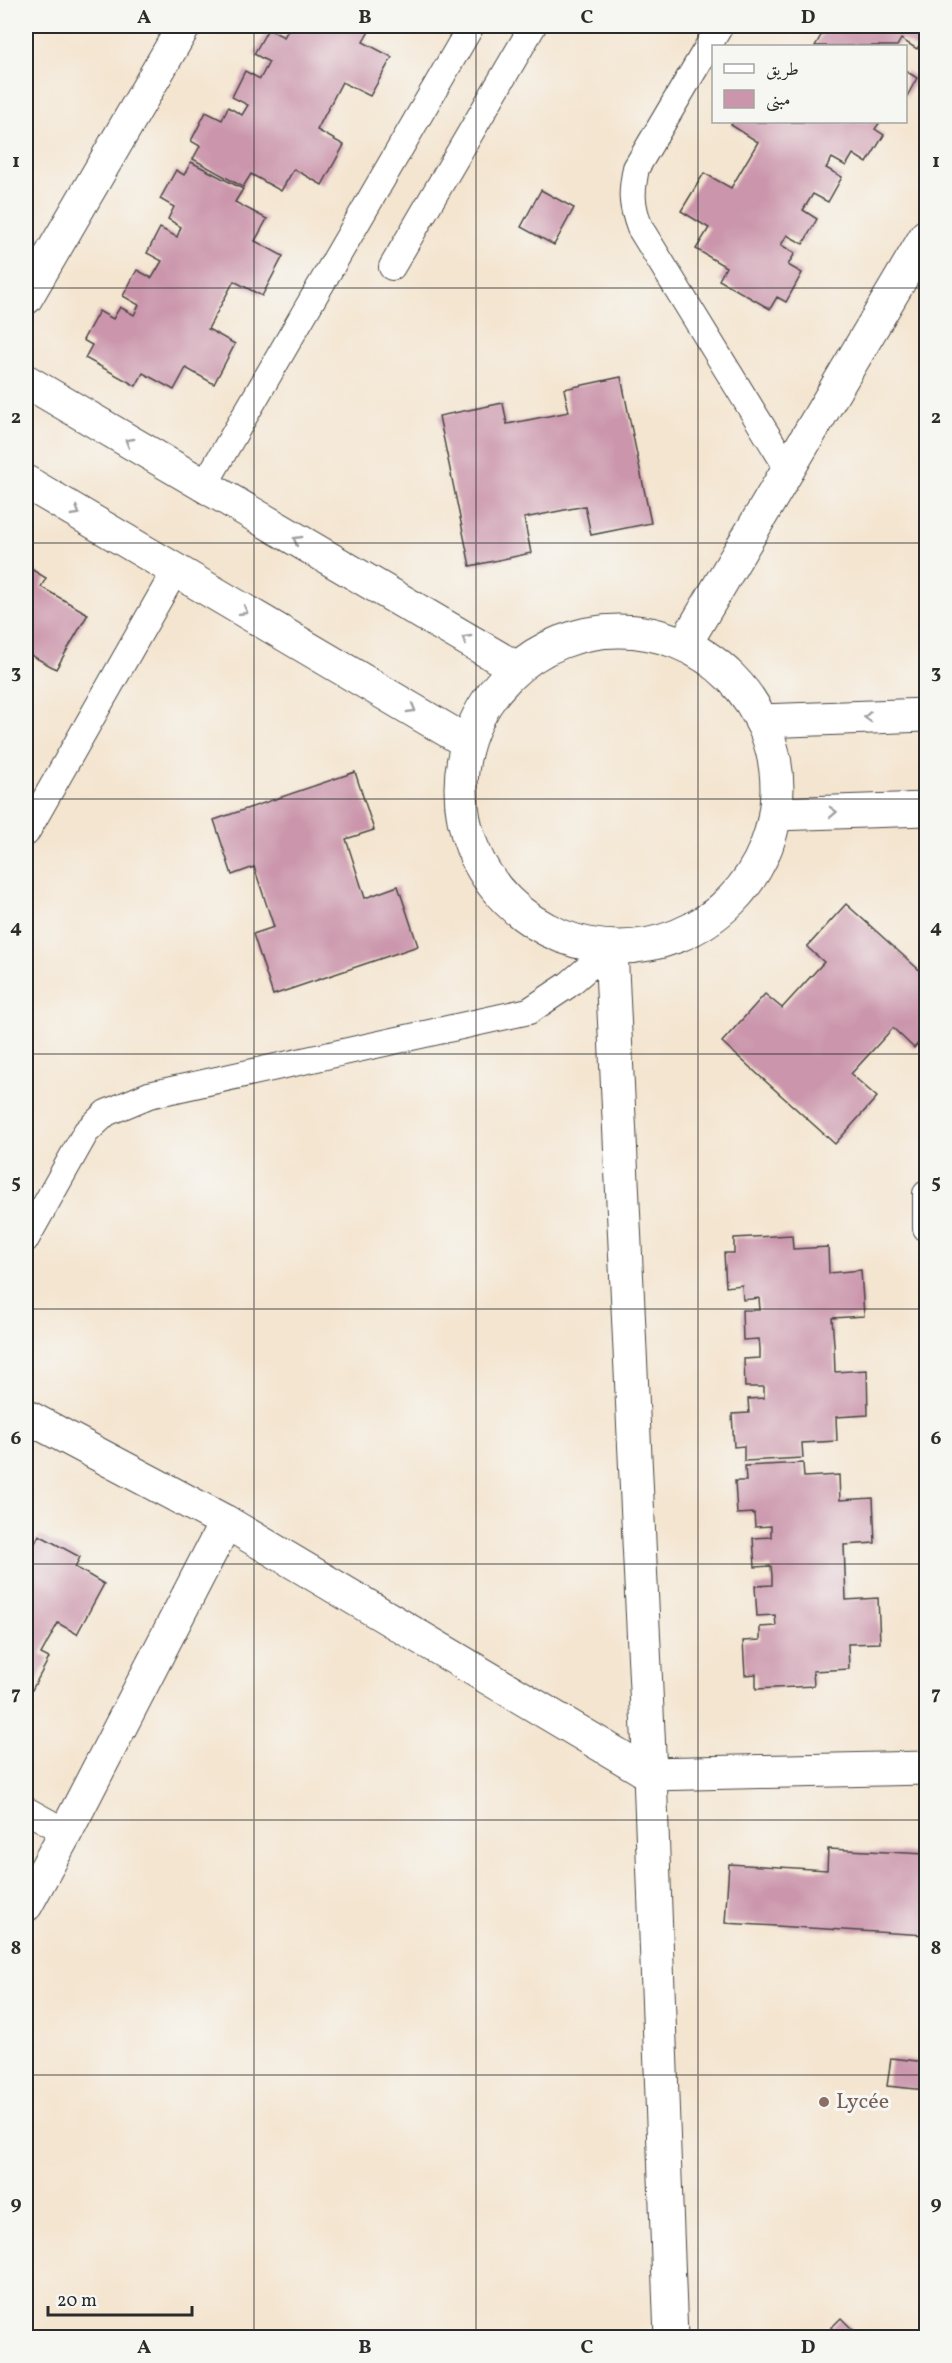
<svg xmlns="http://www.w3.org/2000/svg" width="952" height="2363" viewBox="0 0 952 2363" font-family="Vollkorn,Amiri,serif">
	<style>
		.building { fill: #cb95ab }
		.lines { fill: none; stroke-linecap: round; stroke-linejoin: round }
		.lane-casing { stroke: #494744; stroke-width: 28 }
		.street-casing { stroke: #494744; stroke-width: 35 }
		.secondary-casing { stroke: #494744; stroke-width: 35 }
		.lane { stroke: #fff; stroke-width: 26 }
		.street { stroke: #fff; stroke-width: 33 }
		.secondary { stroke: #fff; stroke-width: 33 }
		.oneway { stroke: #a0a0a0 }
		.grid { fill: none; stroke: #2b2b2b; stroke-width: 1.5; stroke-opacity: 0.55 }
		.education-dot { fill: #8d6e63; stroke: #f6f6f2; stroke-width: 2 }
		.labels { text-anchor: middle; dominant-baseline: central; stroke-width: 6; stroke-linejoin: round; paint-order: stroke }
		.education-label { font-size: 22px; fill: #785e54; stroke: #f6f6f2; text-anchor: start }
		.neatline { fill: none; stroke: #2b2b2b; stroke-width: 2 }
		.grid-label { font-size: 20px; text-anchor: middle; font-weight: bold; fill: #2b2b2b }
	</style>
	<rect width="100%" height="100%" fill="#f6f6f2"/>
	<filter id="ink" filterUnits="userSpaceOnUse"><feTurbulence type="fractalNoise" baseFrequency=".0167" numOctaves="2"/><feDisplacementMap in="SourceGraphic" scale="12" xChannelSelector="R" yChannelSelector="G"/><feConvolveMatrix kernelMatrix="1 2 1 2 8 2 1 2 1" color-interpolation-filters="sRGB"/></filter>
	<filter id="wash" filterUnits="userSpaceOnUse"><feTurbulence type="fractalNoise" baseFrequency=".008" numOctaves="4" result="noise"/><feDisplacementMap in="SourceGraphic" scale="24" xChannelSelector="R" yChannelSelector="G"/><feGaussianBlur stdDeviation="1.35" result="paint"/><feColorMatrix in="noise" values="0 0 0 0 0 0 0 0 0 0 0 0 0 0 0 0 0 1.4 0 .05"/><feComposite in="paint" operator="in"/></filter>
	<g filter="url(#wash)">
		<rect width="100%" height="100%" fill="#f4e5d0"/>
		<g id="blocks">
			<g class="building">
				<polygon points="287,26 372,26 363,42 392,57 370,96 342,82 317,130 344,145 322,185 294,169 281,191 251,174 243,187 193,159 200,146 191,141 206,112 222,120 228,107 242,115 248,105 232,97 245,71 260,79 269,62 254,54 268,29 284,37 290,27"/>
				<polygon points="812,26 926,26 926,34 917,49 901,39 897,46 815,46 823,32"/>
				<polygon points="906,71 917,78 906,98"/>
				<polygon points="733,122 880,122 875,129 884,135 867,163 853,154 846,166 832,158 826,168 842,177 828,202 813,194 803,210 817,219 803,244 787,235 781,245 795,253 788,265 802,273 786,302 777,297 770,309 719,280 726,267 696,249 709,228 681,211 704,173 731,188 758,142 731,125"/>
				<polygon points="191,162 243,189 235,202 267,219 255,241 283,256 262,296 234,281 208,329 235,344 214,384 186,368 174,390 143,373 136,386 85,358 92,345 83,340 99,311 113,319 120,307 134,315 139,305 123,296 137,270 152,278 162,261 147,253 160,228 177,237 181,227 168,219 174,207 160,199 176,170 184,175"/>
				<polygon points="541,190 574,208 554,245 521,227"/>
				<polygon points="621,377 651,523 591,535 585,506 524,518 531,553 470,566 439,416 503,403 507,424 569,412 564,389"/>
				<polygon points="26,566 46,578 41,587 88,614 56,669 27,653 26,657"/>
				<polygon points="355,772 374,830 346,839 365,898 398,886 418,946 273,995 253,934 274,927 254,867 232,875 214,820"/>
				<polygon points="846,904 926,976 926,1034 914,1048 893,1028 851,1074 877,1097 835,1144 722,1042 765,994 782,1008 824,962 807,947"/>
				<polygon points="792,1235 793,1249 828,1247 829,1273 861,1270 864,1316 832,1318 834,1344 835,1372 867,1370 868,1415 836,1417 837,1441 802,1443 803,1458 744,1461 744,1446 734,1447 732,1414 749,1413 748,1399 764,1398 764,1387 745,1387 744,1359 760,1358 760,1349 759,1339 743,1340 742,1310 760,1310 759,1298 743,1300 742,1285 726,1287 724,1253 734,1253 734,1238"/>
				<polygon points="803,1463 804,1477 839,1475 840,1500 873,1498 875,1543 844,1545 845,1572 846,1600 878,1598 880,1643 848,1644 849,1669 813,1671 814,1686 756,1689 756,1674 745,1675 743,1641 760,1640 760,1627 776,1626 775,1615 757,1616 755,1586 772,1585 772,1576 771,1566 755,1567 753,1538 771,1537 771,1526 755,1527 754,1513 737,1514 735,1481 746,1481 745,1466"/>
				<polygon points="39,1535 80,1557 75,1567 104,1584 77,1634 58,1623 41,1654 49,1658 32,1690 26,1686 26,1540 34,1545"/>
				<polygon points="828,1849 926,1854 926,1935 725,1923 729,1864 827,1870"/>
				<polygon points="891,2058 926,2062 926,2090 887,2086"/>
				<polygon points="841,2318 861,2338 821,2338"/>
			</g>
		</g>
	</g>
	<g filter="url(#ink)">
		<use href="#blocks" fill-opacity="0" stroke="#494744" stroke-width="1.5"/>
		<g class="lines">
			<defs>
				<g id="lane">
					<path d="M720 26 636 168C631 193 631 204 640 228L788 469"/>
					<polyline points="392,267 533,26"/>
					<polyline points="204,486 471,26"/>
					<polyline points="26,833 175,571"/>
					<polyline points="926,1194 926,1228"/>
					<polyline points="26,1239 86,1132 106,1113 149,1095 529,1011 568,985 611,948"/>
					<polyline points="26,1810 66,1832"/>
				</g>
				<g id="street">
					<polyline points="26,298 184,26"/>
					<polyline points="685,644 926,236"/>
					<polyline points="611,948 650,1774 671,2338"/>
					<polyline points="26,1416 226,1522 650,1774 926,1768"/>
					<polyline points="26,1905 66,1832 226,1522"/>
				</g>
				<g id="secondary">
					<polyline points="26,381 516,668"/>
					<polyline points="26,482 467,742"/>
					<circle cx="619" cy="789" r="158"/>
					<polyline points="761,721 926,715"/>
					<polyline points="775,814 926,809"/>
				</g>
			</defs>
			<use href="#lane" class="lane-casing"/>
			<use href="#street" class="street-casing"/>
			<use href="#secondary" class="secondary-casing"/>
			<use href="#lane" class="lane"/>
			<use href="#street" class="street"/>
			<use href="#secondary" class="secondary"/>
		</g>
		<defs><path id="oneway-chevron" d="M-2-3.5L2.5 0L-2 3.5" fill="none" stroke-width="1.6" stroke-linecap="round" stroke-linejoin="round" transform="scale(1.5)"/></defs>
		<g class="oneway">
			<use href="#oneway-chevron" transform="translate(129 442) rotate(-150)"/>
			<use href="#oneway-chevron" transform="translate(76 512) rotate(31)"/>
			<use href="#oneway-chevron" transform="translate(297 540) rotate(-150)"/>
			<use href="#oneway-chevron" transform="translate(244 611) rotate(30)"/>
			<use href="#oneway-chevron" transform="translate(466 639) rotate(-150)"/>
			<use href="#oneway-chevron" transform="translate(412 709) rotate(30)"/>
			<use href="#oneway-chevron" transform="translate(868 717) rotate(178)"/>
			<use href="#oneway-chevron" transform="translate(833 812) rotate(-2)"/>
		</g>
	</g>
	<path class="grid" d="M254 26V2338M476 26V2338M698 26V2338M26 288H926M26 543H926M26 799H926M26 1054H926M26 1309H926M26 1564H926M26 1820H926M26 2075H926"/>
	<circle class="education-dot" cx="824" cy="2102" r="6"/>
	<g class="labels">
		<g class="education-label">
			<text x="836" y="2102">Lycée</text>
		</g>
	</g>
	<rect width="952" height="2363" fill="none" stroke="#f6f6f2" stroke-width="66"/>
	<rect x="712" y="45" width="195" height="78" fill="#f6f6f2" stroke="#a5a5a2" stroke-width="1.5"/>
	<rect x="724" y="64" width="30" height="9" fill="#ffffff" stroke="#a5a5a2" stroke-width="1.5"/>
	<text x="766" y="75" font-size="18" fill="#2b2b2b">طريق</text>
	<rect x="724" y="90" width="30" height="18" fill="#cb95ab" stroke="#a5a5a2" stroke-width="1.5"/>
	<text x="766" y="105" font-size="18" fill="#2b2b2b">مبنى</text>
	<path d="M48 2306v9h144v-9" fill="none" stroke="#2b2b2b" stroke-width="3"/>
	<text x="57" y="2306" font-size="18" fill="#2b2b2b" stroke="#f6f6f2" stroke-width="4.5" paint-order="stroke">20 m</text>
	<rect x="33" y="33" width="886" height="2297" class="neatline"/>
	<g class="grid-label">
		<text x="144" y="23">A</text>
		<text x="365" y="23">B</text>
		<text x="587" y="23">C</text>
		<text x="808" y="23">D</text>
		<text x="16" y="167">1</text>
		<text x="936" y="167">1</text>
		<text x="16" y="423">2</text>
		<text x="936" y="423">2</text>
		<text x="16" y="678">3</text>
		<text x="936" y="678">3</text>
		<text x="16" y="933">4</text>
		<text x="936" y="933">4</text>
		<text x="16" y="1188">5</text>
		<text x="936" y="1188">5</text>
		<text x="16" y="1444">6</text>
		<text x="936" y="1444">6</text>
		<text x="16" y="1699">7</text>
		<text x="936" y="1699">7</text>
		<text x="16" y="1954">8</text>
		<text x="936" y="1954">8</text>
		<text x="16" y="2209">9</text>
		<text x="936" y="2209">9</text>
		<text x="144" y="2353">A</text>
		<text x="365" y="2353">B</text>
		<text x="587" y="2353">C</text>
		<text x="808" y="2353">D</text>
	</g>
</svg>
